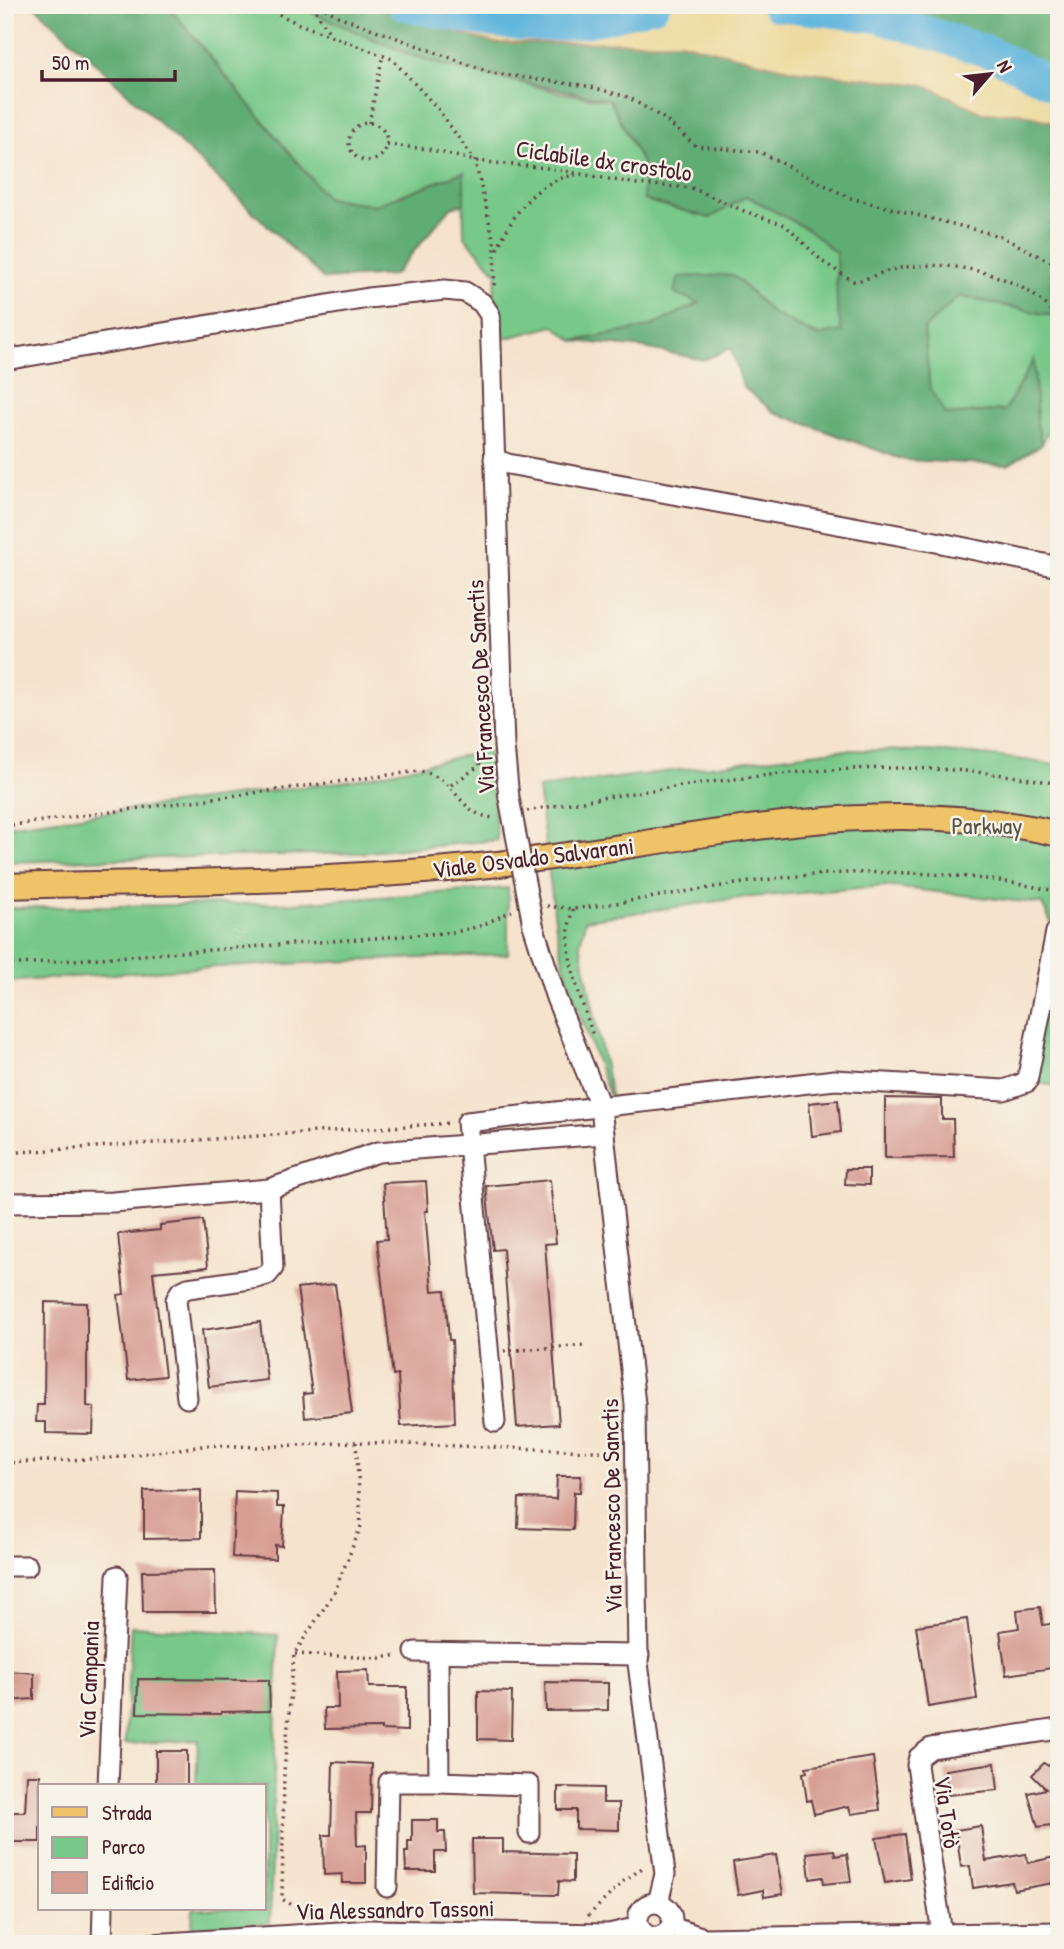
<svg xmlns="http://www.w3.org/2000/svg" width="1064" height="1949" viewBox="0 0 1064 1949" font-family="'Patrick Hand',sans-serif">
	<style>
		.green { fill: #77c889; stroke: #60745a; stroke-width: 2 }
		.forest { fill: #61ac75; stroke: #566650; stroke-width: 2 }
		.sand { fill: #eeda9e; stroke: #9c7c64; stroke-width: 2 }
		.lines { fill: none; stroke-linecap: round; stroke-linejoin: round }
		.river { stroke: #61b5dd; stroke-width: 32 }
		.building { fill: #d79c92 }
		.minor-casing { stroke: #643c43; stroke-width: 23 }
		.major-casing { stroke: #643c43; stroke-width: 28 }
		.path { stroke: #643c43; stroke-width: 3.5; stroke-dasharray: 2 5; stroke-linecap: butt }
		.minor { stroke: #fff; stroke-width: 19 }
		.major { stroke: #efc469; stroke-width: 24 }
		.minor-bridge-casing { stroke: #643c43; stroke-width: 23; stroke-linecap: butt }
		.minor-bridge { stroke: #fff; stroke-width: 19 }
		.labels { text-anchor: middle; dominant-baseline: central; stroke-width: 5; stroke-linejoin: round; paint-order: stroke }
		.street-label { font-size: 24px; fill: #4a1f2b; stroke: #f7f3e8 }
		.park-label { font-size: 24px; fill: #585247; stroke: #f7f3e8 }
	</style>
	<rect width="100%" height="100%" fill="#f7f3e8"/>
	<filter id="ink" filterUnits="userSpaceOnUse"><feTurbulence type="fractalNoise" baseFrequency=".0143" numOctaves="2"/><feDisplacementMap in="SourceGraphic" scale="14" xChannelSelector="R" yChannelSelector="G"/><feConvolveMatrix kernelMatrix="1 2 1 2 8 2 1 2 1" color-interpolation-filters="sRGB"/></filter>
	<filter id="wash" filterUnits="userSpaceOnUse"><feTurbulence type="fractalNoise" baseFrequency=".00686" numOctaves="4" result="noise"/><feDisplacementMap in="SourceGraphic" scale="28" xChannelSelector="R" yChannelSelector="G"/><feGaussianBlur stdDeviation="1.57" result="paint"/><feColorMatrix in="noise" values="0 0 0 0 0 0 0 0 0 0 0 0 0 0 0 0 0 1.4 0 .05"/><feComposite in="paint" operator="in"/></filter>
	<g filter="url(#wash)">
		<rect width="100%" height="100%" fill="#f5e3cd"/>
		<g class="green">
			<polygon points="167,5 295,5 408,54 561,93 610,100 642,163 644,200 710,218 747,196 809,230 836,252 837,308 843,331 818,336 773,314 733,275 700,303 650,327 574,341 554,326 491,342 490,315 497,273 464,236 463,172 375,205 327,198"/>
			<polygon points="959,296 1059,317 1059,408 1042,444 1037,424 1034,361 1005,410 946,415 930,389 924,328"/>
			<polygon points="489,750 497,840 356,853 5,862 5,826 354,780"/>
			<path d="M836 750C912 750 985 751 1059 766V1086L1027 1082 1056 932 1042 904 885 886 739 898 585 920 580 944 613 1106 567 978 556 927 538 788Z"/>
			<polygon points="508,888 508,954 195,968 5,982 5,908 294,903"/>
			<polygon points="131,1626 278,1635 270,1923 192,1928 193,1909 264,1909 264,1786 196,1786 198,1740 125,1744"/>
		</g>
		<g class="forest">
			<polygon points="34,5 167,5 327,198 375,205 464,172 464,204 451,207 394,275 324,279"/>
			<polygon points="295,5 1059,5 1059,317 959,296 924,329 930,389 946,415 1005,410 1034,359 1037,424 1042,444 1008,465 904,460 774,412 743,387 731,348 704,360 644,348 574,341 650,327 699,303 674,293 679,277 733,275 773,314 817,336 842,331 837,308 836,253 809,230 747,196 710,218 644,200 642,163 610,100 449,67 408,54"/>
		</g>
		<polygon class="sand" points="388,5 483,5 490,22 570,24 654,5 777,5 878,17 1059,77 1059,124 1020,113 983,113 925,85 793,70 680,42 494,43 434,26"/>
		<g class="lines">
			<g class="river">
				<path d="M404 5C457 16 514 30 570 24 598 21 627 12 654 5"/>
				<polyline points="777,5 878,17 989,52 1059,87"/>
			</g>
		</g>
		<g id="blocks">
			<g class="building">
				<polygon points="885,1098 942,1099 942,1119 953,1119 954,1157 885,1158"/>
				<polygon points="838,1100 841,1132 812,1136 809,1103"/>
				<polygon points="846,1169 869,1169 869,1185 845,1184"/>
				<polygon points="550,1180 556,1243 545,1244 559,1424 517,1427 503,1249 493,1250 486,1186"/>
				<polygon points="426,1181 428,1211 425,1211 432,1291 445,1290 449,1340 452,1340 455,1423 401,1426 398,1375 393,1376 377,1240 387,1239 383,1183"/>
				<polygon points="203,1220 208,1267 153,1272 165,1376 128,1380 118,1295 124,1294 118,1234 160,1230 160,1225"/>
				<polygon points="335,1284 352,1413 305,1418 303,1394 312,1393 297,1288"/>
				<polygon points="45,1302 87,1303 87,1406 94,1407 93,1434 46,1433 46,1422 36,1422 37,1405 44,1405"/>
				<polygon points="260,1322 267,1380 209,1387 202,1330"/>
				<polygon points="557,1476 581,1476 580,1492 574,1492 573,1530 518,1528 519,1498 556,1499"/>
				<polygon points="201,1490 201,1538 144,1539 144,1491"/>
				<polygon points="235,1491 277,1493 277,1507 284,1507 283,1527 282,1546 275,1545 275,1559 232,1557"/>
				<polygon points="215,1570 216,1612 143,1612 142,1571"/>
				<polygon points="1040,1607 1043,1625 1059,1623 1059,1667 1006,1675 1000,1631 1019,1628 1017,1610"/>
				<polygon points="967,1619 977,1699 928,1707 916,1626"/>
				<polygon points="368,1670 369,1687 407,1687 407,1731 381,1730 381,1728 325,1729 324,1708 338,1708 337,1671"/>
				<polygon points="5,1671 34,1673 34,1699 5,1701"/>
				<polygon points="138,1679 269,1680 270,1711 221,1712 221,1714 137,1713"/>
				<polygon points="545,1682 608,1683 608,1710 546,1711"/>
				<polygon points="478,1691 512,1692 511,1740 478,1739"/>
				<rect x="156" y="1751" width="31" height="35"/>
				<polygon points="1059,1756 1059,1824 1038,1827 1028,1793 1046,1789 1032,1775 1044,1763 1048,1766"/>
				<polygon points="873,1757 880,1810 851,1814 849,1806 814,1814 811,1800 807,1801 803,1773 807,1772 806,1767"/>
				<polygon points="333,1762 372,1764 371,1813 356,1813 357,1846 366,1845 366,1883 342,1883 342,1874 324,1875 323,1835 331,1835"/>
				<polygon points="995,1763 998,1790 948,1795 945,1770"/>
				<polygon points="27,1775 40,1775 40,1842 5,1842 5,1812 25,1812"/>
				<polygon points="558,1787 603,1788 603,1803 619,1803 619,1830 576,1829 576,1810 558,1810"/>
				<polygon points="412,1820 438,1820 438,1832 445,1832 446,1852 435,1852 435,1871 406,1871 405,1852 408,1852 408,1841 412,1841"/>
				<polygon points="981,1826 986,1861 1026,1854 1028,1863 1059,1856 1059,1882 1014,1890 1012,1882 973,1888 970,1866 961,1867 956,1830"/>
				<polygon points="905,1834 911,1879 885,1883 876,1838"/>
				<polygon points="472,1839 503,1839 503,1852 573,1854 573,1882 559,1881 558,1895 473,1893"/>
				<polygon points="834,1850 835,1856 847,1854 851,1881 824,1884 823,1877 810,1879 807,1853"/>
				<polygon points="776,1855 783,1894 764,1897 763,1890 738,1895 733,1862"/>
			</g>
		</g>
	</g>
	<g filter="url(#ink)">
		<use href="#blocks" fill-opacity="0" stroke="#643c43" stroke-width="2"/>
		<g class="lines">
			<defs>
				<g id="minor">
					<polyline points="5,360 368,298 445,290 465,292 482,303 490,315 504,746 509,798"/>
					<polyline points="494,459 508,464 931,541 1059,567"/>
					<polyline points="533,925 556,998 601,1108 635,1404 638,1663 665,1874 658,1903"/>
					<polyline points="5,1203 113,1202 269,1189 378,1152 604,1134"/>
					<polyline points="187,1398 176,1300 180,1292 188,1288 257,1278 267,1275 273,1268 269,1189"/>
					<polyline points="495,1422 467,1122 835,1080 1004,1090 1027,1082 1056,932"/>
					<polyline points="5,1566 27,1566"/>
					<polyline points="415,1652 639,1655"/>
					<polyline points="438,1653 439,1782 529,1785 529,1833"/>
					<polyline points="108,1786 117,1576"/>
					<polyline points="387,1887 389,1782 439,1782"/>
					<circle cx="655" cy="1920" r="17"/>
					<polyline points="671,1927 704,1938 1059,1932"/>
					<polyline points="942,1934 917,1765 919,1757 931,1748 1059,1729"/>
					<polyline points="102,1944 103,1909"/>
					<polyline points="151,1944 371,1930 609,1934 639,1927"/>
				</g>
				<path id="major" d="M5 886C167 882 328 882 489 865 677 845 869 789 1059 834"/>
			</defs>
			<use href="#minor" class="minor-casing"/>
			<use href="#major" class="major-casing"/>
			<g class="path">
				<polyline points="260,5 299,24 392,59 438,109 475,161 495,246 494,290"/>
				<polyline points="312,5 330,34"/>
				<polyline points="319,5 338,16 491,73 587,86 628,97 663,118 696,146 760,152 850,198 1000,236 1059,266"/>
				<polyline points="369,123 383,54"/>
				<circle cx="368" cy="142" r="19"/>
				<path d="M387 145 428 149 475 161 547 168 637 184 692 188 744 211 785 225 823 262 853 281C868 280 880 272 895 269 949 258 1024 273 1059 319"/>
				<path d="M497 249C514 214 533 181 576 175"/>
				<polyline points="451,785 479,766 484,744"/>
				<path d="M527 811C583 800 639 792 695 784 822 767 931 759 1059 784"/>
				<path d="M5 826 419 771C460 778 456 816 496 818"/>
				<path d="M547 906 573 909C645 900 716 885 789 877 879 868 971 872 1059 892"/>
				<path d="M573 909C559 950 581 996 593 1036"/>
				<polyline points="5,965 456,932 480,926 512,911"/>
				<polyline points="5,1153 451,1123"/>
				<polyline points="504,1351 586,1345"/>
				<polyline points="5,1463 110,1458 210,1445 259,1447 356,1442 618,1452"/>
				<polyline points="295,1654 380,1658 399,1655"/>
				<polyline points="309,1915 282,1899 284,1772 294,1654 334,1593 361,1526 356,1442"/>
				<polyline points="588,1916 625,1880 645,1866"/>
			</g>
			<use href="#minor" class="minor"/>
			<use href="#major" class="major"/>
			<defs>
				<polyline id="minor-bridge" points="509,798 533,925"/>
			</defs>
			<use href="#minor-bridge" class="minor-bridge-casing"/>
			<use href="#minor-bridge" class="minor-bridge"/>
		</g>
	</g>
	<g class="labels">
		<g class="street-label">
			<text transform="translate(604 160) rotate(8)">Ciclabile dx crostolo</text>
			<text transform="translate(480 687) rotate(-93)">Via Francesco De Sanctis</text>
			<text transform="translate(533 857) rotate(-7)">Viale Osvaldo Salvarani</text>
			<text transform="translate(611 1506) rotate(-91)">Via Francesco De Sanctis</text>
			<text transform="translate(88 1680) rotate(-88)">Via Campania</text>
			<text transform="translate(948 1812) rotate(82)">Via Totò</text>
			<text transform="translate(395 1909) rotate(-1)">Via Alessandro Tassoni</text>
		</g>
		<g class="park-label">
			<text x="987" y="825">Parkway</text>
		</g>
	</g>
	<rect width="1064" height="1949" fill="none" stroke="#f7f3e8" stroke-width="28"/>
	<rect x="38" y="1784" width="228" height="126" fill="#f7f3e8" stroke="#b29e9c" stroke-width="2"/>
	<rect x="52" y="1807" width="35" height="10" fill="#efc469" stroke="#b29e9c" stroke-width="2"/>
	<text x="102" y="1820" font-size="21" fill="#4a1f2b">Strada</text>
	<rect x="52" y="1837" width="35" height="21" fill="#77c889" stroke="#b29e9c" stroke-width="2"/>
	<text x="102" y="1854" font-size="21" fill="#4a1f2b">Parco</text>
	<rect x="52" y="1872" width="35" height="21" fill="#d79c92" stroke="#b29e9c" stroke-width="2"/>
	<text x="102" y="1890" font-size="21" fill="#4a1f2b">Edificio</text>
	<g transform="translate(990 74) rotate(62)" stroke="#f7f3e8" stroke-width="5" paint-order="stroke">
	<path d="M0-5L12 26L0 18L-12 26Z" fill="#4a1f2b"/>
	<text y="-10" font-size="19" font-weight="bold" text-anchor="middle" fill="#4a1f2b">N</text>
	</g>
	<path d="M42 70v10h133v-10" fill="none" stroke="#4a1f2b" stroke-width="3.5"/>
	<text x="52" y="70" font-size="21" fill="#4a1f2b" stroke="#f7f3e8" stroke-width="5" paint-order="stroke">50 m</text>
</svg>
